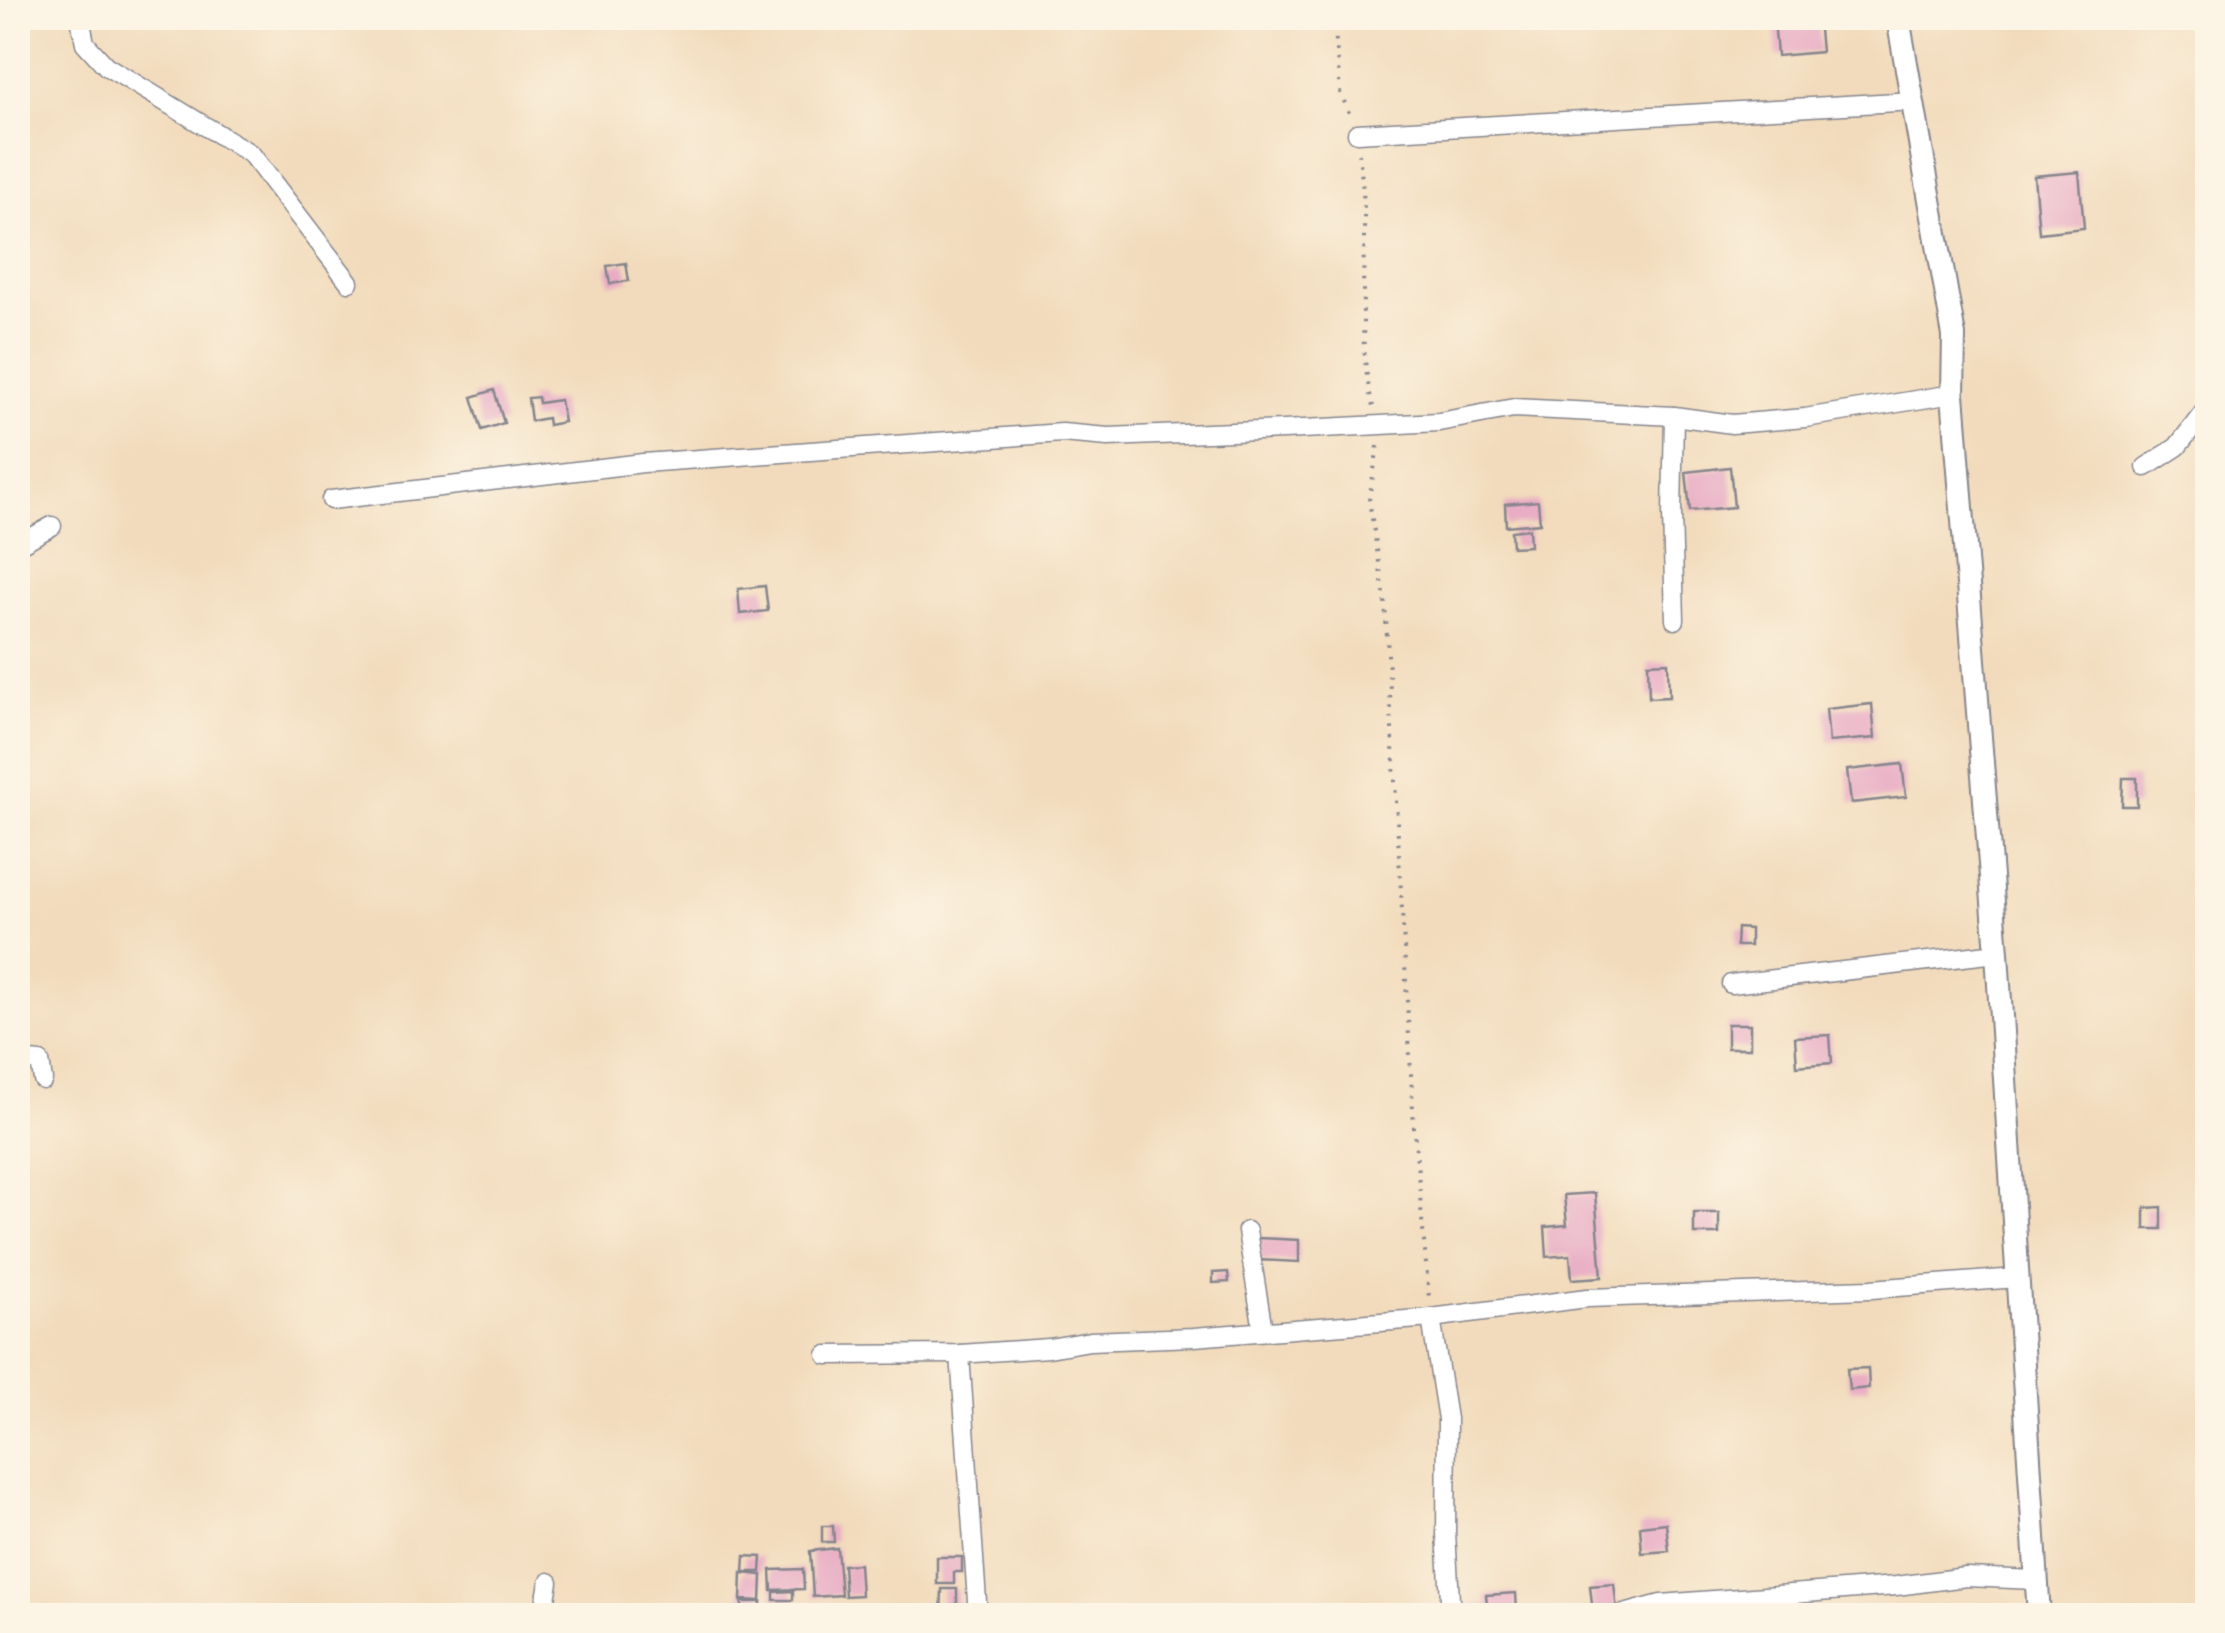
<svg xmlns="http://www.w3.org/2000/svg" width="2225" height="1633" viewBox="0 0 2225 1633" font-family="'EB Garamond',serif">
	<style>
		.building { fill: #e8acc4 }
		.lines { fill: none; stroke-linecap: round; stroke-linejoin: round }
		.minor-casing { stroke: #86858d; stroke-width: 21 }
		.tertiary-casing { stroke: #86858d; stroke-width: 26 }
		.path { stroke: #86858d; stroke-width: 4; stroke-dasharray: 2.5 8; stroke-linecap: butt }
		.minor { stroke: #fff; stroke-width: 18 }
		.tertiary { stroke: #fff; stroke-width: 22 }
	</style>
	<rect width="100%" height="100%" fill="#fcf5e5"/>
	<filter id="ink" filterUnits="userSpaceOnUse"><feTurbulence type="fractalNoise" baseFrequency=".01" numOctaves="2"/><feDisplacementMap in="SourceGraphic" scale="20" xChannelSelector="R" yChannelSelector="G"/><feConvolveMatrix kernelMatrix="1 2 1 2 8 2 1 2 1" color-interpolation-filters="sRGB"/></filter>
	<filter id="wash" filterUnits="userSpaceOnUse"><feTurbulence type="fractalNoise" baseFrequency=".0048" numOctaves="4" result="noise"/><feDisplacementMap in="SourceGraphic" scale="40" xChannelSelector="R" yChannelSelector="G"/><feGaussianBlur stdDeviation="2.25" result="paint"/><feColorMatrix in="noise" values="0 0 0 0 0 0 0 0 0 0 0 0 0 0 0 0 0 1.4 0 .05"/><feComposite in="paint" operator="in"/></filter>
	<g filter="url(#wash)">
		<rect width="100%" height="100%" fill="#f2dbbc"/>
		<g id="blocks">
			<g class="building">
				<polygon points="1774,18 1818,18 1821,52 1777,56"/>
				<polygon points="2079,172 2084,228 2039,233 2034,176"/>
				<polygon points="626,263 629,281 610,284 607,266"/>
				<polygon points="494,390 504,423 482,430 472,397"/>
				<polygon points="538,397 539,403 560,400 564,422 548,425 547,418 531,421 528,398"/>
				<polygon points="1730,467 1734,507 1690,511 1686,472"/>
				<polygon points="1538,501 1540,523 1506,526 1505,504"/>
				<polygon points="1529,529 1530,546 1512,547 1511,531"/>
				<polygon points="765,586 768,611 740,614 738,589"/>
				<polygon points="1668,662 1669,697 1649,698 1648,663"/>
				<polygon points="1872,704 1875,738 1829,742 1826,709"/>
				<polygon points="1902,764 1906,797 1851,803 1847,770"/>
				<polygon points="2123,778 2137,778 2137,806 2122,806"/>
				<polygon points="1737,928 1750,929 1750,946 1736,946"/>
				<rect x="1727" y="1024" width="23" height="24"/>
				<polygon points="1830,1035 1832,1063 1797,1066 1795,1037"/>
				<polygon points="1595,1193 1602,1277 1572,1279 1570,1255 1547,1257 1545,1227 1567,1225 1564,1195"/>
				<polygon points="2202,1199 2208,1199 2208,1220 2203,1221"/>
				<polygon points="2162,1207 2162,1229 2145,1229 2145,1208"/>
				<rect x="1694" y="1213" width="25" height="21"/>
				<polygon points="1258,1238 1299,1240 1299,1262 1257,1260"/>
				<polygon points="1228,1272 1229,1282 1213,1283 1213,1273"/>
				<polygon points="1868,1368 1869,1388 1849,1390 1847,1369"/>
				<polygon points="1666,1523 1669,1551 1642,1553 1640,1526"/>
				<polygon points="822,1526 833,1526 834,1542 822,1542"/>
				<polygon points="837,1548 841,1595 813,1597 810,1551"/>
				<polygon points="745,1556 762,1557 761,1572 744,1572"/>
				<polygon points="937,1557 962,1557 962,1572 954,1572 954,1584 937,1584"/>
				<polygon points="859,1564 861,1595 845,1596 843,1565"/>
				<polygon points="803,1569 804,1589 772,1590 771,1570"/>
				<polygon points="742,1573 762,1575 761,1601 741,1600"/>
				<polygon points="1614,1584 1617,1611 1593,1613 1590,1586"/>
				<polygon points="942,1589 957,1589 957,1616 941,1616"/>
				<polygon points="793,1591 793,1600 774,1600 774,1592"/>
				<polygon points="1516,1593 1517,1613 1488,1615 1486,1595"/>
				<rect x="742" y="1602" width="19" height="8"/>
				<rect x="1472" y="1605" width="13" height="10"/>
			</g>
		</g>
	</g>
	<g filter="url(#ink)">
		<use href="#blocks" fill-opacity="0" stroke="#86858d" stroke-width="2.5"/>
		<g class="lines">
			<defs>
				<g id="minor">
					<polyline points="80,18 85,43 106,66 251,154 349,282"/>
					<polyline points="1357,133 1914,101"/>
					<polyline points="1674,416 1672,514 1675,620"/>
					<polyline points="2146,467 2177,447 2208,407"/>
					<polyline points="331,500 643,463 1062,433 1108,437 1284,430 1439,422 1514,408 1674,416 1732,424 1805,418 1953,394"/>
					<polyline points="18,545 52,526"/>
					<polyline points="1731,984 1997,953"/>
					<polyline points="18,1060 40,1062 43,1080"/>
					<polyline points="1247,1231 1263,1330"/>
					<polyline points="1431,1318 1447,1419 1446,1533 1451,1616"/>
					<polyline points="960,1354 978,1616"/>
					<polyline points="827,1355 960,1354 1049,1348 1090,1341 1194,1337 1431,1318 1587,1298 1871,1289 2017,1278"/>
					<polyline points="543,1616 549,1582"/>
					<polyline points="1617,1616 1661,1604 1896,1586 1966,1577 2036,1580"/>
				</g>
				<polyline id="tertiary" points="1898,18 1954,336 1953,394 1997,953 2039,1616"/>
			</defs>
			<use href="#minor" class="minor-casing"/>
			<use href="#tertiary" class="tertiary-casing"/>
			<g class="path">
				<polyline points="1334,18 1340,92 1350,115"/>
				<path d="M1359 153C1361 173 1364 194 1364 215 1365 280 1357 343 1373 407"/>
				<polyline points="1378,446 1369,500 1385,600 1414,1128 1429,1298"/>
			</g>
			<use href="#minor" class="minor"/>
			<use href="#tertiary" class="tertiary"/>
		</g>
	</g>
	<rect width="2225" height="1633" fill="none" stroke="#fcf5e5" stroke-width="60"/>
</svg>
